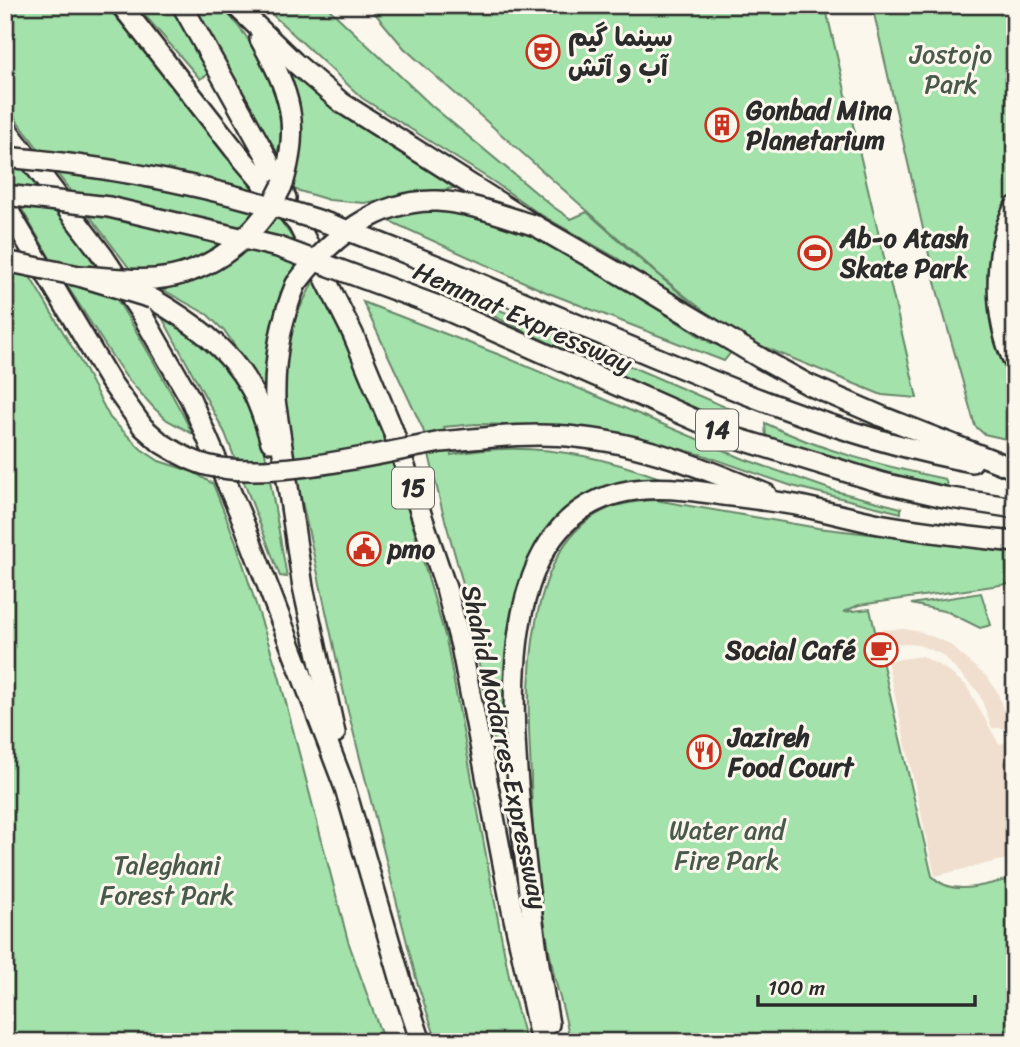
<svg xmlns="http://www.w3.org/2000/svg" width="1020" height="1047" viewBox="0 0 1020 1047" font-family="Sriracha,'Playpen Sans Arabic',sans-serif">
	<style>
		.built { fill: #f0dfcf }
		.green { fill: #a3e2aa; stroke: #67866a; stroke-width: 2 }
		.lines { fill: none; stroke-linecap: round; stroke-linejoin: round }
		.trunk-casing { stroke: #2b2b2b; stroke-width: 24 }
		.trunk { stroke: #fbf7ec; stroke-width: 19 }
		.trunk-bridge-casing { stroke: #2b2b2b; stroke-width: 24; stroke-linecap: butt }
		.trunk-bridge { stroke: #fbf7ec; stroke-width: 19 }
		.labels { text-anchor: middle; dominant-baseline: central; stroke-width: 6; stroke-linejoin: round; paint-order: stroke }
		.shield { fill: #fbf7ec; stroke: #696865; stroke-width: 2 }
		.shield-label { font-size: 24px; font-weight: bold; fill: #2b2b2b }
		.poi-label { font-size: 26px; font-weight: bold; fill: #2b2b2b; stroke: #fbf7ec; text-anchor: start }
		.park-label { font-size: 26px; fill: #49594b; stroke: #fbf7ec }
		.street-label { font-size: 26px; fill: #2b2b2b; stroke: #fbf7ec }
	</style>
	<rect width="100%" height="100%" fill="#fbf7ec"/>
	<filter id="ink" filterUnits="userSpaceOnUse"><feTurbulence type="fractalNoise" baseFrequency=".0143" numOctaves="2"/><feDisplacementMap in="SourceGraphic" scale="14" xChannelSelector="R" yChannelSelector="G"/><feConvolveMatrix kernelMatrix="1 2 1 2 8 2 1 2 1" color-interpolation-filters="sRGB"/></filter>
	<g filter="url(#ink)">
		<g class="built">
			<polygon points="904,629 921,632 948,643 989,679 998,693 1009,728 992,728 979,693 941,654 919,645 877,642 875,630"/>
			<polygon points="922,656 944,668 966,685 999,744 1015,740 1015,857 935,876 887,661"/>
		</g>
		<g class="green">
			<path d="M5 5H105C178 85 249 169 307 260L268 394 226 333 208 315 133 273 5 105Z"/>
			<polygon points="136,5 174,5 212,72 200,79"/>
			<path d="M193 5H220C252 38 298 108 276 154Z"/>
			<polygon points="262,5 325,5 432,106 552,206 571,219 587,212 652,270 731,335 617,258 538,213 494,182 362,98"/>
			<polygon points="368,5 825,5 917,398 882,395 732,334 663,278 404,48"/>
			<polygon points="872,5 1015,5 1015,195 1002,224 1004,360 1015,378 1015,441 984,434 975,426 937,290"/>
			<path d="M288 69 357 120 454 188 364 203 329 200 293 189C304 138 304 118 288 69Z"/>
			<path d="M5 142C79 231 140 332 193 434L167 420 154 408 126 377 112 356 55 267 5 180Z"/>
			<path d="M438 210C536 215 627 293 709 342L732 351 724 361 546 292 387 220 422 211Z"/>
			<polygon points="5,270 29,275 78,357 110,418 141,449 159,461 193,472 213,484 236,542 279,676 348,941 384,1042 5,1042"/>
			<polygon points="316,276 378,419 399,479 446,639 499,925 512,991 526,1042 437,1042 417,982 347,707 289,442 282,395 286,342 296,316"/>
			<polygon points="444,286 739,413 740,428 574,355 442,291"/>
			<path d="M363 302 500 355 744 459 835 491 901 508V513L792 486 703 455 607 430 559 426 476 424 444 427 451 455C522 440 593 453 660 478 648 479 634 479 623 483 495 520 505 647 507 755L497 754 462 580 442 509 423 429Z"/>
			<polygon points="158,310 171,316 233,370 262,435 287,577 280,576 225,433"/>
			<path d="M765 423C821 451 884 466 945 479L949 491 876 473 766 439Z"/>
			<path d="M655 500 818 528 1015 551V583L859 605 843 612 870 609 932 876C953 899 988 883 1015 878V1042H570C567 1019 559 997 554 975 547 942 542 908 537 875 531 835 532 793 530 753 526 682 527 547 603 511 619 503 637 501 655 500Z"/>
			<polygon points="981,593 991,625 980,628 948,612 911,604"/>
		</g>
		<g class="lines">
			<defs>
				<g id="trunk">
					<polyline points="121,5 234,149 298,224 353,334 392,428 446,588 461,646 511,905 541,1042"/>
					<polyline points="182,5 264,152 286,198"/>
					<polyline points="235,5 294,62 342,103 536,226 637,284 762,359 809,385 883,417 1015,469"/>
					<path d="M260 39C290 92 301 123 283 184"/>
					<polyline points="5,127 103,256 141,313 190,398 241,516 345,788 403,988 421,1042"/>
					<polyline points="5,205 110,381 143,427 161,443"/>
					<path d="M1015 207C992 246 993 324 1015 363"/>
					<path d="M450 271C518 300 587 329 655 357 757 400 863 442 972 462"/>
					<path d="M296 284C280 322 274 359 275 400L303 587 335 733"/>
					<path d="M151 298C189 320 228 347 250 387 260 404 265 424 271 442"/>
					<polyline points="435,305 736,438 883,483 944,497 1015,508"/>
					<path d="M441 442C485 438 531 432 576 437 643 443 705 469 766 494"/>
					<path d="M549 1024C536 953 527 881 520 809 511 703 493 501 644 489 671 487 697 491 723 495 747 498 772 501 796 505 824 511 851 518 879 524 924 532 969 537 1015 542"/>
				</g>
			</defs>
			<use href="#trunk" class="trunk-casing"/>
			<use href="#trunk" class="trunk"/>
			<defs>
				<g id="trunk-bridge">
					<path d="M5 157C110 166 215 187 315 219 360 234 405 253 450 271"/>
					<polyline points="5,195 109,207 278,247 435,305"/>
					<polyline points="5,261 79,276 151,298"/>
					<path d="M79 276C104 277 129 281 155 279 212 274 259 235 283 184"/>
					<path d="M296 284C329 239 378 199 437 201 471 203 504 216 536 226"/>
					<path d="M161 443C176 452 192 462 210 466 273 480 376 454 441 442"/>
				</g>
			</defs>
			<use href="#trunk-bridge" class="trunk-bridge-casing"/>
			<use href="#trunk-bridge" class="trunk-bridge"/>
		</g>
	</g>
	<defs>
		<symbol id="theatre-ring" viewBox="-11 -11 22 22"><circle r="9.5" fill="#fbf7ec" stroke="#c8321e" stroke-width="1.5"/><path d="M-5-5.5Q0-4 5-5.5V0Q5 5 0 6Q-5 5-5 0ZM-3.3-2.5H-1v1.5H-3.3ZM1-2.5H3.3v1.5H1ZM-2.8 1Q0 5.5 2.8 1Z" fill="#c8321e"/></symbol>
		<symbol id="building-ring" viewBox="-11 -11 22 22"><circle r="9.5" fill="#fbf7ec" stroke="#c8321e" stroke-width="1.5"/><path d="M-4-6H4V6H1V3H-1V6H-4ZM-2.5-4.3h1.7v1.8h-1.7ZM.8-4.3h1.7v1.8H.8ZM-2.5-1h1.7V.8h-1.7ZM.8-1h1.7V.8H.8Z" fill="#c8321e"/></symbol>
		<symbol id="stadium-ring" viewBox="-11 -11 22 22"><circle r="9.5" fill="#fbf7ec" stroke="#c8321e" stroke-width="1.5"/><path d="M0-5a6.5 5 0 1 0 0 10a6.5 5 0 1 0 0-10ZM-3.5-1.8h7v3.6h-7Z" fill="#c8321e"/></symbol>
		<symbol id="civic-ring" viewBox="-11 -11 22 22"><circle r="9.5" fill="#fbf7ec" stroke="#c8321e" stroke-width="1.5"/><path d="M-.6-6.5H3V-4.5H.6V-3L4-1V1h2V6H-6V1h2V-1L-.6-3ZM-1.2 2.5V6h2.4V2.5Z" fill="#c8321e"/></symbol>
		<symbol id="cafe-ring" viewBox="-11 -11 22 22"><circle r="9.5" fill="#fbf7ec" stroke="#c8321e" stroke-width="1.5"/><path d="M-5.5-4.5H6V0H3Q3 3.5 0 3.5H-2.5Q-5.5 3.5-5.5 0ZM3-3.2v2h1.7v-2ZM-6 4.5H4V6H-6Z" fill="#c8321e"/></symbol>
		<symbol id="restaurant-ring" viewBox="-11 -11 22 22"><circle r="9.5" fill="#fbf7ec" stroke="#c8321e" stroke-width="1.5"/><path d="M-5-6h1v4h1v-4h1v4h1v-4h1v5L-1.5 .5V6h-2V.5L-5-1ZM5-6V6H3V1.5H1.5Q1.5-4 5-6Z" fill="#c8321e"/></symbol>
	</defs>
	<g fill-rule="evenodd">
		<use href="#theatre-ring" x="524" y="33" width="38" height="38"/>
		<use href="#building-ring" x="703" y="106" width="38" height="38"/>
		<use href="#stadium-ring" x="796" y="234" width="38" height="38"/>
		<use href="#civic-ring" x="345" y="530" width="38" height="38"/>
		<use href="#cafe-ring" x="862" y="631" width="38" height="38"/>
		<use href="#restaurant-ring" x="685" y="733" width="38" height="38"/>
	</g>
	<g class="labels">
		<g class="shield">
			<rect x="696" y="409.5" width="42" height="41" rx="5"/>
			<rect x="392" y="467.5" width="42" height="41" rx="5"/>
		</g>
		<g class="shield-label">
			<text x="717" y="430">14</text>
			<text x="413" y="488">15</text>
		</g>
		<g class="poi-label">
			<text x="568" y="37">سینما گیم<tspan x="568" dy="30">آب و آتش</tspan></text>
			<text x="746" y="110">Gonbad Mina<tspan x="746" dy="30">Planetarium</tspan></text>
			<text x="840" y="238">Ab-o Atash<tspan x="840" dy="30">Skate Park</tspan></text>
			<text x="388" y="549">pmo</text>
			<text x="856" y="650" text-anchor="end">Social Café</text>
			<text x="728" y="737">Jazireh<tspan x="728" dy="30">Food Court</tspan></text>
		</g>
		<g class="park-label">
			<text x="951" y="54">Jostojo<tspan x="951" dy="30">Park</tspan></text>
			<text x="727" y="830">Water and<tspan x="727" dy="30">Fire Park</tspan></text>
			<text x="167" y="865">Taleghani<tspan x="167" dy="30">Forest Park</tspan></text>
		</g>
		<g class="street-label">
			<text transform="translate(523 317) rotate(24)">Hemmat Expressway</text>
			<text transform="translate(505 747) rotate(78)">Shahid Modarres Expressway</text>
		</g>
	</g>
	<rect width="1020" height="1047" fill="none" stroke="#fbf7ec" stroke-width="28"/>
	<rect x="14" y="14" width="992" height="1019" fill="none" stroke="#2b2b2b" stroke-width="2.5" filter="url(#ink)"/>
	<path d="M758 995v10h217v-10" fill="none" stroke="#2b2b2b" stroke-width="3.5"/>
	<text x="768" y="995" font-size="21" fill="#2b2b2b" stroke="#fbf7ec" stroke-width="5" paint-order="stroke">100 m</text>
</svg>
